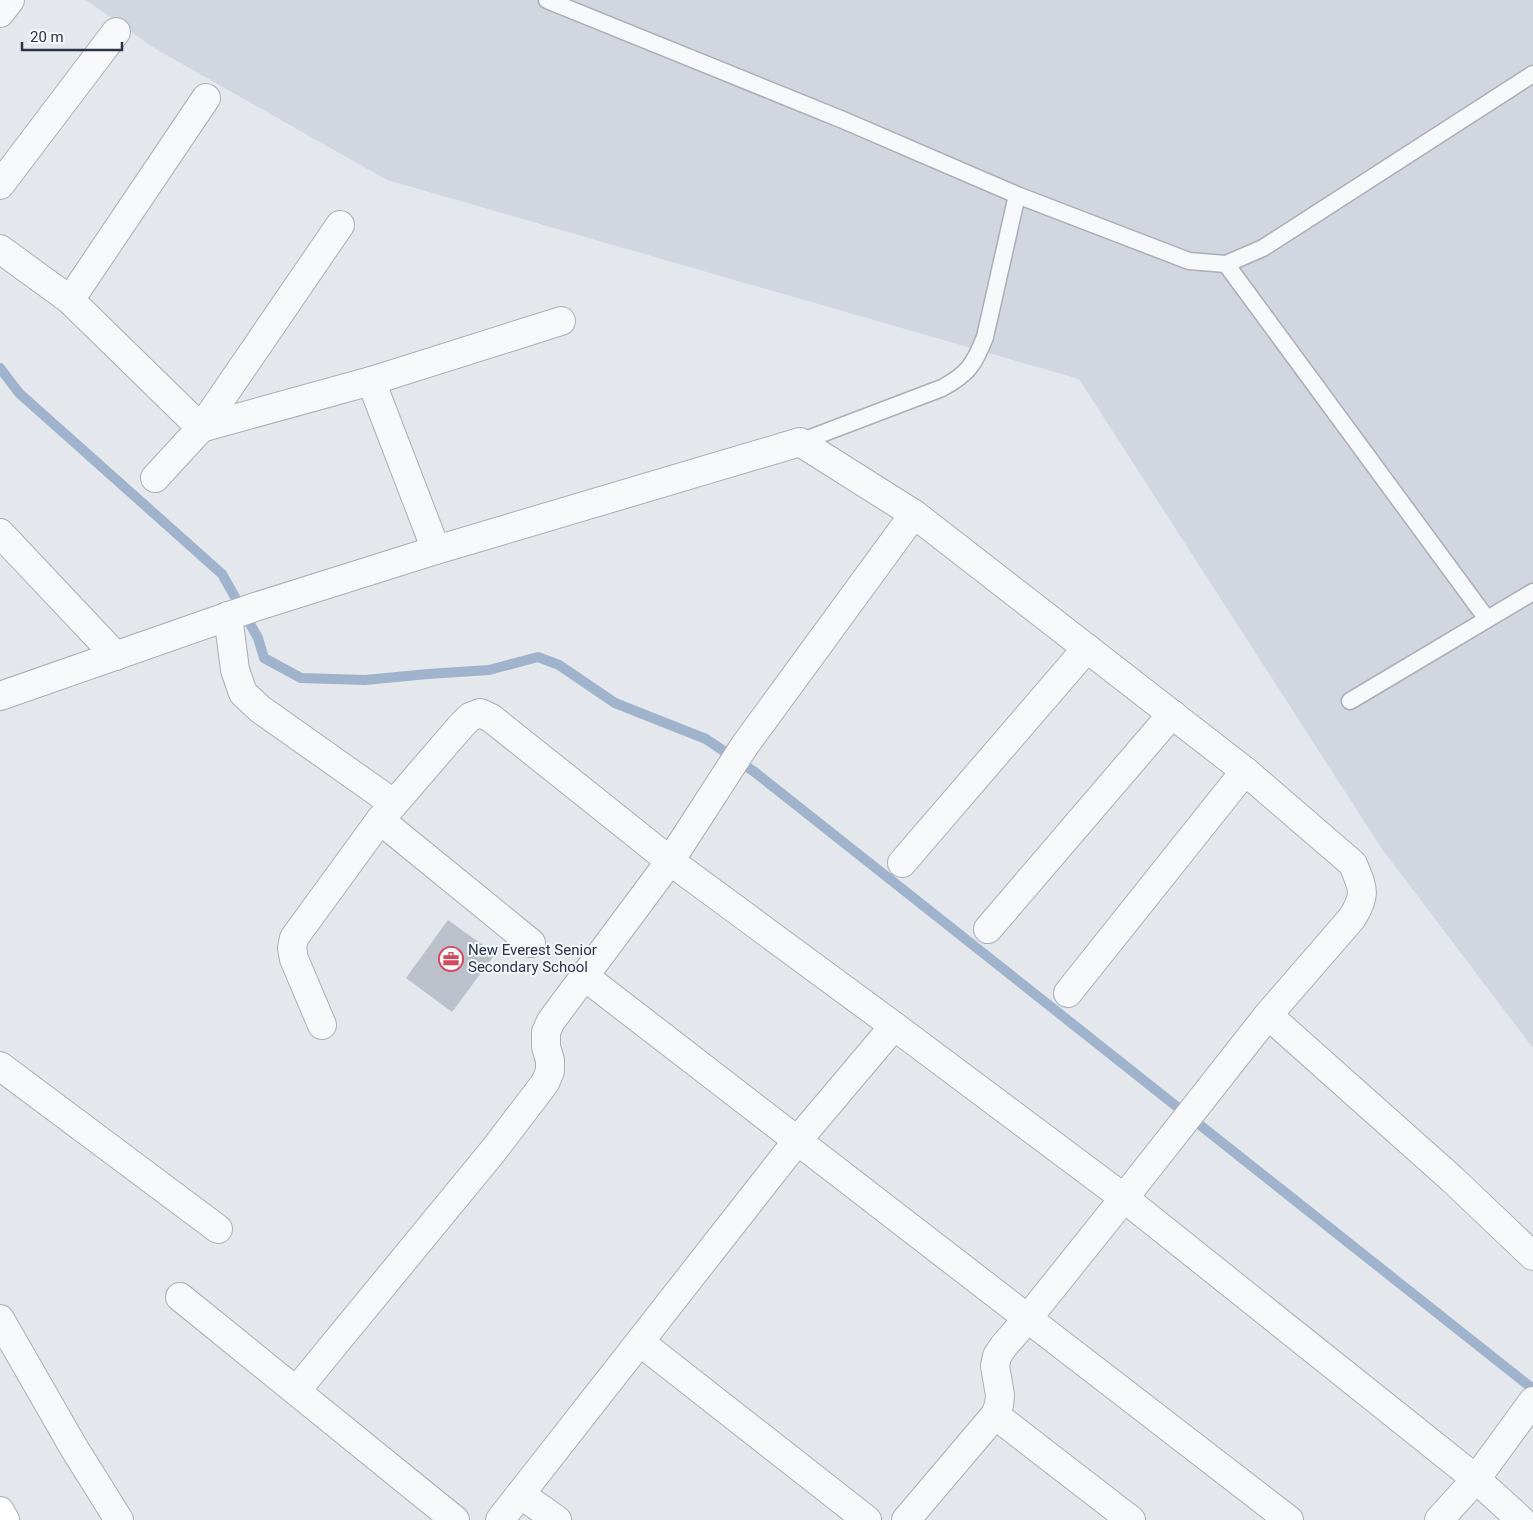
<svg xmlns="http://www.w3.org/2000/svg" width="1533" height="1520" viewBox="0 0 1533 1520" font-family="Roboto,sans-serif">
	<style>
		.built { fill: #d2d6de }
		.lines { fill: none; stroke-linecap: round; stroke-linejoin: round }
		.stream { stroke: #9fb4cc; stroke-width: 10 }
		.building { fill: #bbc0ca }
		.service-casing { stroke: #a9aeb7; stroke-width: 19 }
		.minor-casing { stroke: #a9aeb7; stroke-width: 30 }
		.primary-casing { stroke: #a3abb8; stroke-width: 30 }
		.service { stroke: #f7f8fa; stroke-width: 16 }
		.minor { stroke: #f7f8fa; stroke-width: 28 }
		.primary { stroke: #fff; stroke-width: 28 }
		.labels { text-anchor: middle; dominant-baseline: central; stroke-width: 4; stroke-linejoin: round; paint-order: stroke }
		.poi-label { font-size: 15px; fill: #2b3445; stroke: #f4f6f9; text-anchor: start }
	</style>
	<rect width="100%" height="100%" fill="#e4e7ec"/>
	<polygon class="built" points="86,0 1533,0 1533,1048 1382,849 1079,379 387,180 154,48"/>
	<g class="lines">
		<polyline class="stream" points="0,368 19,393 222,574 258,638 264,658 301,678 365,680 428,674 489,670 538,657 559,665 615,703 706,739 756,773 1533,1389"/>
	</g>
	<polygon class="building" points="448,920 495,954 452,1012 406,978"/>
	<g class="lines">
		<defs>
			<g id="service">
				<polyline points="547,0 843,120 1017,195 1189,261 1226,264 1263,248 1533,74"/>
				<polyline points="1226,264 1487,619"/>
				<path d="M800 442 942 388C968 374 974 365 985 337L1017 195"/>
				<polyline points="1350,701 1533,592"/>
			</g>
			<g id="minor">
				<polyline points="0,13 10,0"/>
				<polyline points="0,185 116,32"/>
				<polyline points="0,249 70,300 201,428 371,381 561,321"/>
				<polyline points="70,300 206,98"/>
				<polyline points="371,381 436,550"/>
				<polyline points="155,478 201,428 340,225"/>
				<polyline points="0,533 116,656"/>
				<polyline points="228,616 235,670 243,693 260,709 393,803"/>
				<path d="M0 696 255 607 436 550 800 442 914 514 1245 771 1353 864C1363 889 1367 894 1352 918L1268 1015 1124 1198 1028 1318 1003 1347 997 1356 995 1366 1000 1395 999 1405 995 1415 906 1520"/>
				<polyline points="380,820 531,943"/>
				<polyline points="902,863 1087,648"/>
				<polyline points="988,929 1172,714"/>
				<polyline points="584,976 1289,1520"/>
				<polyline points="1068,993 1245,771"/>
				<polyline points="1268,1015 1452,1179 1533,1256"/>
				<polyline points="322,1025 294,959 292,948 294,938 380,820 461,726 470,717 480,713 491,718 670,861 894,1026 1124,1198 1476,1479 1521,1520"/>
				<polyline points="0,1066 218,1229"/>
				<polyline points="180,1297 455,1520"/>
				<polyline points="0,1319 74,1448 119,1520"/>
				<polyline points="640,1342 867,1520"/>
				<polyline points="296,1391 493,1151 545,1083 550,1071 550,1060 546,1047 546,1032 551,1021 670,861 745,745 914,514"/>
				<polyline points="995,1415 1131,1520"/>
				<polyline points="520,1494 557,1520"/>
				<polyline points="500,1520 797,1141 894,1026"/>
				<polyline points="1439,1520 1476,1479 1533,1401"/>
			</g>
			<polyline id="primary" points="0,1511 5,1520"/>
		</defs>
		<use href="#service" class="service-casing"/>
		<use href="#minor" class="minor-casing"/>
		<use href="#primary" class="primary-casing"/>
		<use href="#service" class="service"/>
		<use href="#minor" class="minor"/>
		<use href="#primary" class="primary"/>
	</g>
	<defs>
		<symbol id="office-ring" viewBox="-11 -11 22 22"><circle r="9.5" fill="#f4f6f9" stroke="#d1495b" stroke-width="1.5"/><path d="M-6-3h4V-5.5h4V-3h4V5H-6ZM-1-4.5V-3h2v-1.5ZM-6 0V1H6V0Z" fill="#d1495b"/></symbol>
	</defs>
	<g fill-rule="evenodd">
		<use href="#office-ring" x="437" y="945" width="28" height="28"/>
	</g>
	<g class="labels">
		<g class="poi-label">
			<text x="468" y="950">New Everest Senior<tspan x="468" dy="17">Secondary School</tspan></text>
		</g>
	</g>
	<path d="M22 42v8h100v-8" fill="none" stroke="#2b3445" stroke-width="2.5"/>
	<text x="30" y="42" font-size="15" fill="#2b3445" stroke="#f4f6f9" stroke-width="4" paint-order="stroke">20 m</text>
</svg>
